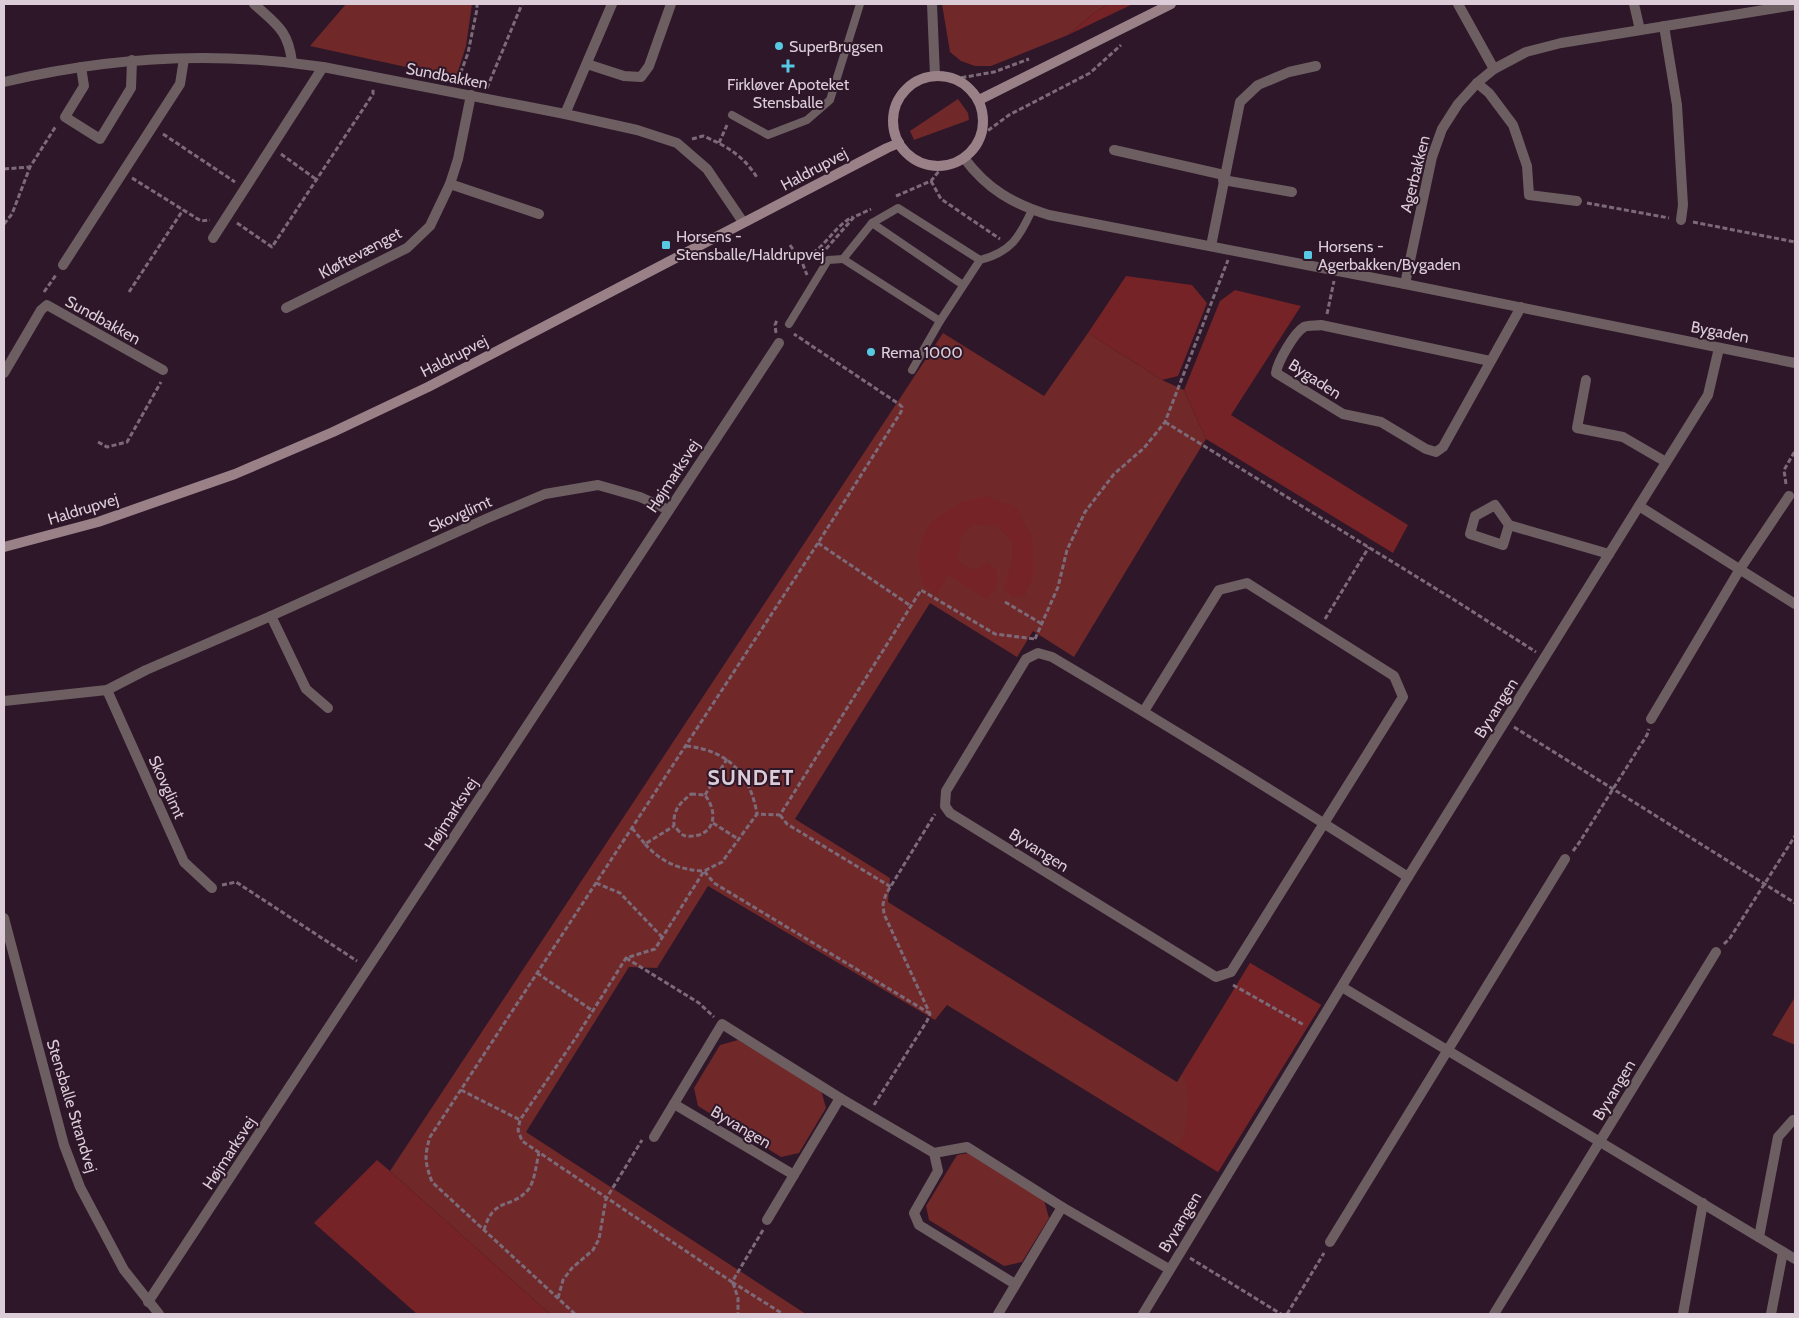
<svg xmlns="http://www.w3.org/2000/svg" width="1799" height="1318" viewBox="0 0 1799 1318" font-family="Cabin,sans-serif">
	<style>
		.green { fill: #702829 }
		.forest { fill: #752326 }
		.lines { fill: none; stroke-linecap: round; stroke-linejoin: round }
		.path { stroke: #7d6a79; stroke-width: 3; stroke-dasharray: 5 2.5; stroke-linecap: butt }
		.service { stroke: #6d5e62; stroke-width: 8 }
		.minor { stroke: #6d5e62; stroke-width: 10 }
		.tertiary { stroke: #6d5e62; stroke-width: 10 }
		.secondary { stroke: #9a8188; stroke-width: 10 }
		.poi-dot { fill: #57c9e2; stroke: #2d1729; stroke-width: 2 }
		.labels { text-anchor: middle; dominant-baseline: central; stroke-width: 4; stroke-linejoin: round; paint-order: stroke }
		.poi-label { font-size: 16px; fill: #dbccd7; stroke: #2d1729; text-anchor: start }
		.street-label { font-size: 16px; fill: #dbccd7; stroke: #2d1729 }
		.district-label { font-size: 21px; font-weight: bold; letter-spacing: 1px; fill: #dbccd7; stroke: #2d1729 }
	</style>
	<rect width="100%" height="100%" fill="#2d1729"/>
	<g class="green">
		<polygon points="346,4 472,4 466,46 456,78 310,46"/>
		<polygon points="942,4 1110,4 1095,12 1068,35 991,66 975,66 961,61 950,52"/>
		<polygon points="958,99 968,113 969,120 914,140 910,131"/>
		<polygon points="943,333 1044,396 1088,333 1162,380 1184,390 1206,439 1074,657 1033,631 1017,657 930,603 795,819 890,878 888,902 1177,1082 1250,963 1321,1005 1218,1172 947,1005 935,1020 708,886 657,968 629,967 526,1132 806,1314 550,1314 390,1171"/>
		<polygon points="1795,997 1795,1045 1772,1035"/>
		<polygon points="738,1040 821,1090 826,1108 799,1153 781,1157 698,1106 694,1088 720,1045"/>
		<polygon points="968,1153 1044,1200 1049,1218 1022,1262 1004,1266 929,1220 926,1206 957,1155"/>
	</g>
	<g class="forest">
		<polygon points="1110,4 1133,4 1068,35 1095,12"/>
		<polygon points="1126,276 1192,285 1207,303 1178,376 1162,380 1088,333"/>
		<polygon points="1235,290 1301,306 1231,415 1408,525 1393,553 1206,439 1184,390 1220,301"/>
		<polygon points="986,496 1016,507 1032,538 1034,573 1024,596 1012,597 1004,587 1012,563 1012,542 999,527 974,524 961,537 958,562 974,570 988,562 997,572 996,588 987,599 948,575 936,595 923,584 918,556 925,533 932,521 962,502"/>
		<polygon points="1250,963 1321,1005 1218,1172 1178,1147 1186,1130 1189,1096 1183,1074"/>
		<polygon points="377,1160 390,1171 550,1314 417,1314 314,1223"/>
	</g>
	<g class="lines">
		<g class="path">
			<polyline points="954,79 994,72 1029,59"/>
			<polyline points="458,80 468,53 477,9 477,4"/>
			<polyline points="487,88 522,4"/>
			<polyline points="163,134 235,182"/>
			<polyline points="982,135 1009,115 1090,73 1121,45"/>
			<path d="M692 139 703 136C727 146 744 156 758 179"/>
			<polyline points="719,143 727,125"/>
			<polyline points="281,154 317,180"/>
			<polyline points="4,169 30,167"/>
			<polyline points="132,178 201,221 210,220"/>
			<polyline points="931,181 941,199 1000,239"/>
			<polyline points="896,196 931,181 943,166"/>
			<polyline points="1587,203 1669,218"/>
			<polyline points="1693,222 1795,242"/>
			<polyline points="237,223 272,247 373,94 373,88"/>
			<polyline points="4,224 12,214 30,167 56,126"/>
			<path d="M790 245 798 257C821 258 832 226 853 217"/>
			<polyline points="826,249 854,217 871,209"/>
			<polyline points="800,257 807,275"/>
			<polyline points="44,292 56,275"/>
			<polyline points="129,292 183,210"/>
			<polyline points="1327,314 1334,281"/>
			<polyline points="776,333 775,325 777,320"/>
			<polyline points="1165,422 1456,601 1536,652"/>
			<polyline points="98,442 107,447 127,442 161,382"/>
			<polyline points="1786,484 1784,470 1795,451"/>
			<polyline points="818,543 911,606"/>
			<polyline points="1005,602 1042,624"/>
			<polyline points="1325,619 1369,547"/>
			<polyline points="1035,639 1058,587 1067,550 1085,512 1114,474 1144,448 1165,422 1228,260"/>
			<polyline points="1514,727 1795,903"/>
			<path d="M686 746C727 750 750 773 757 814"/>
			<path d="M691 794 705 795C715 808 718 828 699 835 694 836 687 837 683 835 680 833 676 828 674 826 673 810 679 804 691 794Z"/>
			<polyline points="705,795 727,759"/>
			<polyline points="780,815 787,824 891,887"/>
			<polyline points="713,823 738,839"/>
			<polyline points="632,828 645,844 674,826"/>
			<path d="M645 844C661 862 679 870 704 871L714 883 929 1013"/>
			<polyline points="1573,851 1579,843 1647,735 1649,729"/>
			<polyline points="596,883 620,893 662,937"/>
			<polyline points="222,885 236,882 357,961"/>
			<polyline points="1724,944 1730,938 1795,836"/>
			<polyline points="626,958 699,1003 714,1017"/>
			<polyline points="537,973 593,1011"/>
			<polyline points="1233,985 1304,1025"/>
			<polyline points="461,1090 520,1120"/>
			<polyline points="874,1105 927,1021 930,1014 884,914 883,904 886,894 935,814"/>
			<path d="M484 1230C494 1196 510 1210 528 1190 535 1181 536 1164 539 1153"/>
			<polyline points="763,1230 732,1282 522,1141 518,1130 520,1120 577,1036 626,958 655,949 704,871 722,862 757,814 780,815 921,590 995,634 1035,639"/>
			<polyline points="1190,1258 1281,1314"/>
			<polyline points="732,1282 783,1314"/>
			<polyline points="733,1283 738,1298 738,1314"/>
			<polyline points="558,1298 563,1280 572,1268 593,1250 599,1239 606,1199 642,1140"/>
			<path d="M575 1314 432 1182C425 1163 424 1156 430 1137L818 543 901 412 902 407 899 404 794 334"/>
			<polyline points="1287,1314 1324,1253"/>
		</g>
		<g class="service">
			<polyline points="732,115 768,135 807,120 830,100 860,4"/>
			<polyline points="872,223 963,285"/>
			<path d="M980 260 898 208 872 223 843 259 940 321 980 260C1011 252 1019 238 1032 210"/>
			<polyline points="789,324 828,260 843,259"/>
			<polyline points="912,370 940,321"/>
		</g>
		<g class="minor">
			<path d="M254 4C277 25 288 30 292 62"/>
			<polyline points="1458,4 1494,69"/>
			<polyline points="1634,4 1640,30"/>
			<polyline points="1664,26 1677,105 1683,205 1681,220"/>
			<polyline points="587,64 624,76 641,77 649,66 671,4"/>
			<polyline points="81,67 84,86 65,117 100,139 131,88 132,60"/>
			<path d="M4 82C108 57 217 51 323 67L565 114 637 130 677 143 707 169 743 222"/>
			<polyline points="1477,83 1489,93 1513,125 1527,166 1529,195 1577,201"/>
			<polyline points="565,114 612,4"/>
			<polyline points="1114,150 1224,175"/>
			<polyline points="1223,180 1292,192"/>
			<polyline points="450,184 539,214"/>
			<polyline points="213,238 323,67"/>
			<polyline points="1211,246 1240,102 1258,85 1289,72 1316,66"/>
			<polyline points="63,265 180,84 184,59"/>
			<polyline points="1405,284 1432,157 1442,129 1458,104 1477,83 1494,69 1526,52 1561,43 1795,5"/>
			<polyline points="286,308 407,248 430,226 450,184 458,159 471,95"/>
			<path d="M1490 361 1321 325C1316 326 1308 325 1304 327 1294 333 1278 361 1276 373L1343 414 1381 422 1426 449 1436 452 1443 447 1521 307"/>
			<polyline points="4,373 41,310 47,305 163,370"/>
			<polyline points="1586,380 1577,428 1623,437 1666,462"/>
			<polyline points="1639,506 1795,604"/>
			<polyline points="1509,525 1503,545 1470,534 1475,516 1495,505 1509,525 1609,554"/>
			<polyline points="271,616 306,689 328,708"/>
			<polyline points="107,690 184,862 212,888"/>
			<polyline points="4,701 107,690 146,670 271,616 488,518 545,494 598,485 640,497 669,510"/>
			<path d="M1144 711 1219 590 1247 583 1394 676 1403 697 1231 972 1216 977 950 813 945 806 946 791 1026 659 1038 653 1052 657C1172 728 1291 802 1408 877"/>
			<polyline points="1651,719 1740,569 1789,496"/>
			<polyline points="4,918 64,1145 80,1187 124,1270 159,1314"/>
			<polyline points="1342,987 1795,1259"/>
			<polyline points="674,1104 794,1175"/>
			<polyline points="654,1137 722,1024 840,1098 934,1153 967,1147 1062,1207 1169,1269"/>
			<polyline points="934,1153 938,1171 914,1213 919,1225 1015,1284"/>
			<polyline points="767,1220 840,1098"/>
			<polyline points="1759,1237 1778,1137 1793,1120"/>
			<polyline points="1330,1242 1565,859"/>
			<polyline points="148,1302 779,343"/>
			<polyline points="998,1314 1062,1207"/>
			<polyline points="1143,1314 1408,877 1708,395 1719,348"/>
			<polyline points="1494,1314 1716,952"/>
			<polyline points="1683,1314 1703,1203"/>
			<polyline points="1771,1314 1783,1252"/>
		</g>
		<g class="tertiary">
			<polyline points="932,4 935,76"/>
			<path d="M964 158C987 189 1013 204 1049 215L1405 284 1795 363"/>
		</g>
		<g class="secondary">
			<circle cx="938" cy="121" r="45"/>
			<polyline points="979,100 1171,4"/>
			<polyline points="4,547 98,522 235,474 333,432 428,387 887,148 899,143"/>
		</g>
	</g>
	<g class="poi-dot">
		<circle cx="779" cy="46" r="5"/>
		<path d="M785.5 58.5h5v5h5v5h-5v5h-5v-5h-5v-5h5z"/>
		<rect x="661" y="240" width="10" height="10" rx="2.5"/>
		<rect x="1303" y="250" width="10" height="10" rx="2.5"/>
		<circle cx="871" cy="352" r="5"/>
	</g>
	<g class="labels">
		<g class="poi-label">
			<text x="789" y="46">SuperBrugsen</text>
			<text x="788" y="84" text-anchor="middle">Firkløver Apoteket<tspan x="788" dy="18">Stensballe</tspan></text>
			<text x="676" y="236">Horsens -<tspan x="676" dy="18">Stensballe/Haldrupvej</tspan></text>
			<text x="1318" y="246">Horsens -<tspan x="1318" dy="18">Agerbakken/Bygaden</tspan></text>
			<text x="881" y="352">Rema 1000</text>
		</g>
		<g class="street-label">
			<text transform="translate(447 76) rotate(11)">Sundbakken</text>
			<text transform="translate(814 169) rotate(-28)">Haldrupvej</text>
			<text transform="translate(1415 174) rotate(-76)">Agerbakken</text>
			<text transform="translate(360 253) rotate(-28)">Kløftevænget</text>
			<text transform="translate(103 320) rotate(29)">Sundbakken</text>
			<text transform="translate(1720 332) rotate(11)">Bygaden</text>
			<text transform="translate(454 356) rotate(-27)">Haldrupvej</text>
			<text transform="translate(1315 379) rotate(33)">Bygaden</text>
			<text transform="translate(673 476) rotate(-57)">Højmarksvej</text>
			<text transform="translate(83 509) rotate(-17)">Haldrupvej</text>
			<text transform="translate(460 514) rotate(-24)">Skovglimt</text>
			<text transform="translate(1496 708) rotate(-58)">Byvangen</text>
			<text transform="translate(167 787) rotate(66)">Skovglimt</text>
			<text transform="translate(451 814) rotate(-57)">Højmarksvej</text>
			<text transform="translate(1039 850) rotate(32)">Byvangen</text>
			<text transform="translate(1614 1090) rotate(-59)">Byvangen</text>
			<text transform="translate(72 1106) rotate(73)">Stensballe Strandvej</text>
			<text transform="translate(741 1127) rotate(31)">Byvangen</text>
			<text transform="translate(229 1153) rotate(-57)">Højmarksvej</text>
			<text transform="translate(1180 1222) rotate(-59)">Byvangen</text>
		</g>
		<g class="district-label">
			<text x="751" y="777">SUNDET</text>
		</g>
	</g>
	<rect width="1799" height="1318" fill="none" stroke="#dbccd7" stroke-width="10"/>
</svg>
